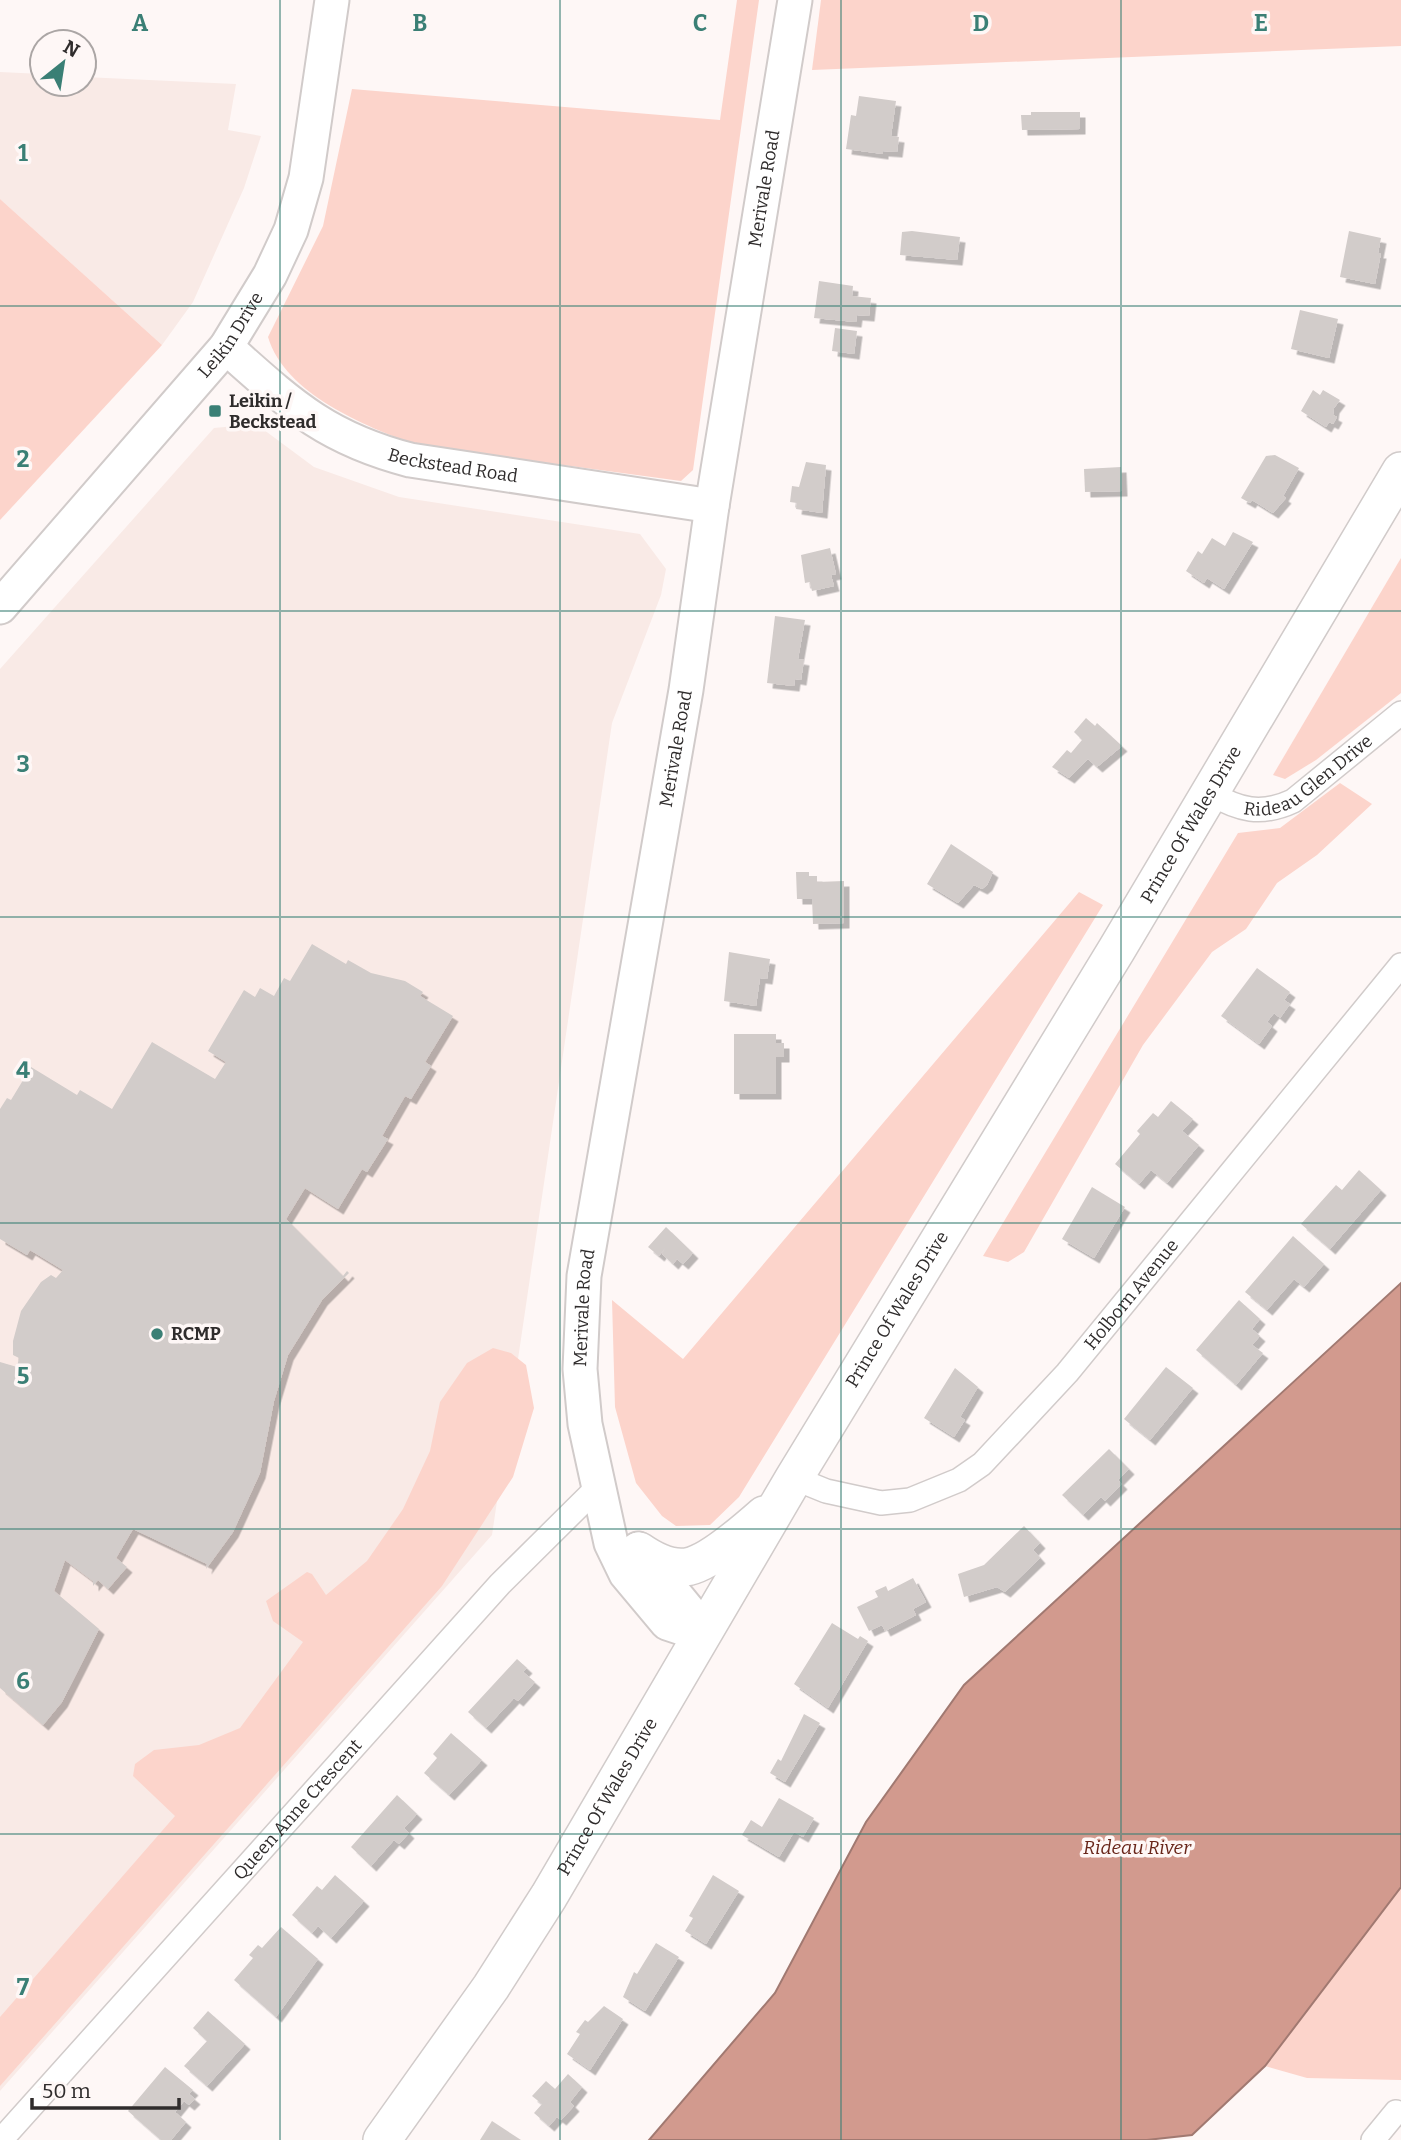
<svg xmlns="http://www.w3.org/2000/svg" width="1401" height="2140" viewBox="0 0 1401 2140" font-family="Bitter,serif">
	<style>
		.built { fill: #f9eae6 }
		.green { fill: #fcd4cb }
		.water { fill: #d29a8e; stroke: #a17971; stroke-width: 2 }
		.building { fill: #d2ccca; filter: url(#shadow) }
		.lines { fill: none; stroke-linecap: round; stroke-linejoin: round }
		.street-casing { stroke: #d1cbca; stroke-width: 26 }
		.secondary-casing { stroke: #d1cbca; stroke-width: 37 }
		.primary-casing { stroke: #d1cbca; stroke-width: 40 }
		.street { stroke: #fff; stroke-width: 23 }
		.secondary { stroke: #fff; stroke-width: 33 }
		.primary { stroke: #fff; stroke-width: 37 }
		.grid { fill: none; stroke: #3a7f75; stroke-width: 2; stroke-opacity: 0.55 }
		.poi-dot { fill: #3a7f75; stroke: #fef7f6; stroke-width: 2.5 }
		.labels { text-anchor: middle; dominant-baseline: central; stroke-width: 7; stroke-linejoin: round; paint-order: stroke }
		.street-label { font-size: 18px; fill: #2f2c2c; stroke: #fef7f6 }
		.poi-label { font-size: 18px; font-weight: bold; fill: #2f2c2c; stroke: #fef7f6; text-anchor: start }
		.water-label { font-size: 19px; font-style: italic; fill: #682519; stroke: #fef7f6 }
		.grid-label { font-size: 23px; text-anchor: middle; font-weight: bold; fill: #3a7f75; stroke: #fef7f6; stroke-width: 7; stroke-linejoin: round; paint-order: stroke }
	</style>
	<defs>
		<filter id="shadow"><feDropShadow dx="5.5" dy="5.5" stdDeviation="0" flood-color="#0004"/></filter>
	</defs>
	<rect width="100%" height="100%" fill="#fef7f6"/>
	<g class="built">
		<polygon points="0,72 42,74 42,84 84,84 84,77 236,84 228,130 261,136 244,188 193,302 162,345 0,199"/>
		<polygon points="256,424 314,467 399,497 640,534 666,569 661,595 612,723 492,1535 0,2091 0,669 214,428"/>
	</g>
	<g class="green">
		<path d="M737 0H759L693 470 681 481 416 445C365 426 285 394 268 337L323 226 352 89 720 120Z"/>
		<polygon points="821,0 1401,0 1401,46 812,70"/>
		<polygon points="0,199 162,345 0,520"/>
		<polygon points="1401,558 1401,693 1316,760 1285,779 1273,775"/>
		<polygon points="1340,783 1372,804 1317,855 1277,883 1246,929 1212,952 1143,1045 1024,1252 1008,1262 983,1256 1238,833 1280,828"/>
		<polygon points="1079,892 1103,905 739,1497 710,1525 676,1526 662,1516 636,1483 615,1407 612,1300 683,1359"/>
		<polygon points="493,1348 511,1353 526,1365 534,1408 513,1477 442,1586 0,2086 0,2017 175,1816 133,1776 135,1764 154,1750 199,1745 240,1728 303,1642 273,1621 266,1601 307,1572 312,1574 326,1595 367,1561 403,1509 430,1451 440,1402 467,1363"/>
		<polygon points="1401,1887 1401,2080 1307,2078 1265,2066"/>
	</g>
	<polygon class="water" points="1401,1283 1401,1887 1265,2066 1192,2135 1147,2140 649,2140 775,1993 866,1822 964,1685"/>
	<g class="building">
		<polygon points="859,96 896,101 891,136 899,137 897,152 883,151 883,154 846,149 851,115 856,116"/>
		<polygon points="1031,112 1080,112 1080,129 1022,130 1021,115 1031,115"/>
		<polygon points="912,231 960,237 957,260 900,255 902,232"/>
		<polygon points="1349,231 1381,238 1378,253 1381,253 1375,284 1340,277"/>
		<polygon points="819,281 853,286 852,296 871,298 869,316 857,315 856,322 814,318"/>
		<polygon points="1300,310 1338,319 1329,358 1291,349"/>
		<polygon points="835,328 857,331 854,354 832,351"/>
		<polygon points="1313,390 1320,395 1323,390 1340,400 1334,408 1333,415 1337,417 1333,424 1329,422 1326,427 1301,411"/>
		<polygon points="1275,455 1299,468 1283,496 1286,498 1273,513 1252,500 1250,503 1241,498 1266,456"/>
		<polygon points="806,462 826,465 822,513 796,509 797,503 790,502 792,486 799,487"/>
		<polygon points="1121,467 1122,491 1085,492 1084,469"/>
		<polygon points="1233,532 1253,542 1224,589 1207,578 1204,583 1186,571 1198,551 1202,554 1212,538 1225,546"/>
		<polygon points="830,548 836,574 831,575 834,586 812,591 810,582 805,583 801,555"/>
		<polygon points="775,616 805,620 798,659 804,660 801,680 795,679 794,686 767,683"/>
		<polygon points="1086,718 1095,726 1097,723 1122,746 1097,767 1088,759 1069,778 1052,767 1067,750 1071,753 1082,740 1074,732"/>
		<polygon points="951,844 993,872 987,885 982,889 974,885 958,903 927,884"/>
		<polygon points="796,872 809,872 809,876 817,876 817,882 844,881 844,923 813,924 812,899 797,899"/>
		<polygon points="312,944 346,964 348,960 371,973 405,981 423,992 420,996 453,1016 425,1062 431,1066 411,1099 405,1096 382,1136 388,1139 367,1172 362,1169 338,1209 305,1188 286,1219 343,1276 347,1271 349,1273 322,1300 288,1355 274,1401 260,1473 233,1532 206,1569 207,1564 133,1529 116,1558 127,1567 108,1589 98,1580 93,1586 93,1581 65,1560 54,1591 99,1629 62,1702 43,1725 0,1688 0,1362 17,1367 19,1358 13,1355 13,1341 21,1311 41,1282 51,1275 56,1278 63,1270 30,1250 27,1255 0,1239 0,1109 7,1098 11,1100 31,1067 77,1095 80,1090 112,1109 152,1042 215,1079 226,1062 208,1051 244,990 255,997 260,988 274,996 284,978 290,981"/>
		<polygon points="729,952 770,959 767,979 760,978 756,1006 724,1001"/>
		<polygon points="1257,968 1290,992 1284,1000 1290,1004 1280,1018 1274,1013 1267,1022 1272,1026 1259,1044 1221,1016"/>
		<polygon points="734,1034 776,1034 776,1043 784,1043 784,1057 776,1057 776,1094 734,1094"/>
		<polygon points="1171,1101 1193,1119 1182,1131 1199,1145 1167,1183 1151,1170 1139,1184 1115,1164 1140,1134 1137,1131 1153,1113 1158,1117"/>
		<polygon points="1359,1170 1381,1190 1330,1249 1301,1224 1336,1185 1342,1190"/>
		<polygon points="1092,1187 1125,1207 1094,1258 1062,1239"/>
		<polygon points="666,1227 693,1253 683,1264 677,1259 673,1264 662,1254 665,1248 659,1256 648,1247"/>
		<polygon points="1293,1236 1324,1264 1304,1287 1294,1279 1267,1310 1245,1292"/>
		<polygon points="1239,1300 1260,1319 1252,1329 1260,1336 1252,1345 1263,1353 1236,1385 1196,1350"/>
		<polygon points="1166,1367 1193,1388 1150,1440 1124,1419"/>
		<polygon points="955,1368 978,1387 960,1417 965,1420 954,1437 924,1418"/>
		<polygon points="1109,1449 1129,1469 1118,1480 1122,1484 1105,1501 1101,1497 1083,1515 1062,1495"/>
		<polygon points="1024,1526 1040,1543 1033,1550 1040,1558 1005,1592 997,1587 964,1597 958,1574 984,1565"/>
		<polygon points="913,1578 926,1602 913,1609 916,1615 885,1631 882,1625 869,1631 857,1607 878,1597 875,1591 886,1586 888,1591"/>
		<polygon points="832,1623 858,1639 860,1636 868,1641 828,1708 794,1684"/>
		<polygon points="517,1659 527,1668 523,1672 535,1682 518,1701 514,1698 486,1728 468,1712"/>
		<polygon points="804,1714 820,1723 785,1782 770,1773 778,1759 781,1761"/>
		<polygon points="451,1733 482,1760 449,1795 424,1773 437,1758 433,1754"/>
		<polygon points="397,1795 417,1814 404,1828 409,1833 399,1844 394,1840 371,1866 351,1847"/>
		<polygon points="779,1798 814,1818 803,1837 794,1832 779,1857 742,1835 751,1820 762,1827"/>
		<polygon points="335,1875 364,1901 331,1938 318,1926 312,1933 292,1915 317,1886 322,1890"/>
		<polygon points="713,1875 739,1891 706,1944 685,1931 693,1918 689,1916"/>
		<polygon points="281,1927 318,1959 276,2017 234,1980 253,1958 249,1955 258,1945 262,1948"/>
		<polygon points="656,1943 679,1957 645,2011 623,1997 634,1972 637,1974"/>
		<polygon points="604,2006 623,2019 590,2070 567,2054 580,2034 576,2032 585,2020 588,2022"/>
		<polygon points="208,2011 245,2044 207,2086 184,2066 207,2041 193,2028"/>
		<polygon points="165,2067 193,2090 189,2094 195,2099 189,2105 184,2101 175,2112 186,2122 171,2140 161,2140 128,2111"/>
		<polygon points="568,2074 582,2087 570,2102 574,2106 561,2120 557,2117 549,2126 534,2113 542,2104 532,2096 546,2081 555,2089"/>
		<polygon points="492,2121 521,2140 480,2140"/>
	</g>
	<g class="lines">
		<defs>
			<g id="street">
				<path id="s1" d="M1210 793C1239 810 1261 816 1293 801L1401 713"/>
				<path id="s2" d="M794 1478 826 1491 881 1503 910 1500 959 1480 982 1464 1067 1373 1401 965"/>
				<path id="s3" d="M1 2140 500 1584 600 1485"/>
				<polyline points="1373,2140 1396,2112"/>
			</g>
			<g id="secondary">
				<path id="s4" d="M226 347C290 404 325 438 410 460L712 506"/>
				<path id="s5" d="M0 607 226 347 270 275 291 230 306 178 332 0"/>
				<polyline points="638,1549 705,1631"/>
				<path id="s6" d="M705 1631 688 1630 667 1623 626 1574 611 1543 585 1424 580 1369 584 1276 686 690 712 506 795 0"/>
			</g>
			<g id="primary">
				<path d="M639 1551C652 1560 669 1569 686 1567 708 1564 747 1530 764 1515"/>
				<path id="s7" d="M382 2140 491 1987 549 1896 794 1478 1117 949 1401 471"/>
			</g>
		</defs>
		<use href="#street" class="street-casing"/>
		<use href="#secondary" class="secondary-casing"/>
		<use href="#primary" class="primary-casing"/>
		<use href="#street" class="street"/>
		<use href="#secondary" class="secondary"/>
		<use href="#primary" class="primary"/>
	</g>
	<path class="grid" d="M280 0V2140M560 0V2140M841 0V2140M1121 0V2140M0 306H1401M0 611H1401M0 917H1401M0 1223H1401M0 1529H1401M0 1834H1401"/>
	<g class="poi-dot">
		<rect x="208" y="404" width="14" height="14" rx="3.5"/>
		<circle cx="157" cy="1334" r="7"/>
	</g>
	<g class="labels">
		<g class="street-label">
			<text stroke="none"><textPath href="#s6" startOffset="1510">Merivale Road</textPath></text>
			<text stroke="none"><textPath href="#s5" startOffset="357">Leikin Drive</textPath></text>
			<text stroke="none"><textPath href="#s4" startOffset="262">Beckstead Road</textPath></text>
			<text stroke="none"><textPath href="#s6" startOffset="943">Merivale Road</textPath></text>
			<text stroke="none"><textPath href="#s1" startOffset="112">Rideau Glen Drive</textPath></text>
			<text stroke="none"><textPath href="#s7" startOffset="1545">Prince Of Wales Drive</textPath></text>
			<text stroke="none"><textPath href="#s2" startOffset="427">Holborn Avenue</textPath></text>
			<text stroke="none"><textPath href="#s6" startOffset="376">Merivale Road</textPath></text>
			<text stroke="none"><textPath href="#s7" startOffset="978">Prince Of Wales Drive</textPath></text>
			<text stroke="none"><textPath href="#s7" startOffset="411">Prince Of Wales Drive</textPath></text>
			<text stroke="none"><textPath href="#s3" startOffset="444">Queen Anne Crescent</textPath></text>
		</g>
		<g class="poi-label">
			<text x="229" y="401">Leikin /<tspan x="229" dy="21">Beckstead</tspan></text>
			<text x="171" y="1334">RCMP</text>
		</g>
		<g class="water-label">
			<text x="1137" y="1847">Rideau River</text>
		</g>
	</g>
	<g class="grid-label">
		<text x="140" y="31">A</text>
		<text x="420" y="31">B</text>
		<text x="700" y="31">C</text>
		<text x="981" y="31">D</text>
		<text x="1261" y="31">E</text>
		<text x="23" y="161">1</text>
		<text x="23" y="467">2</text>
		<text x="23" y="772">3</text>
		<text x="23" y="1078">4</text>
		<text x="23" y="1384">5</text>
		<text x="23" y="1689">6</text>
		<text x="23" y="1995">7</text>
	</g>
	<g transform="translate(63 63) rotate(30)"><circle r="33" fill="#fef7f6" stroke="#aba6a5" stroke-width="2"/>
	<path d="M0-5L12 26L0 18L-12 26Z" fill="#3a7f75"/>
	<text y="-10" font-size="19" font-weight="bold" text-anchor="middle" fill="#2f2c2c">N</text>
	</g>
	<path d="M32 2098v10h147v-10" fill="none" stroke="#2f2c2c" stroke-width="3.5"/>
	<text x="42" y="2098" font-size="21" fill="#2f2c2c" stroke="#fef7f6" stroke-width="5" paint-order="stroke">50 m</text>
</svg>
